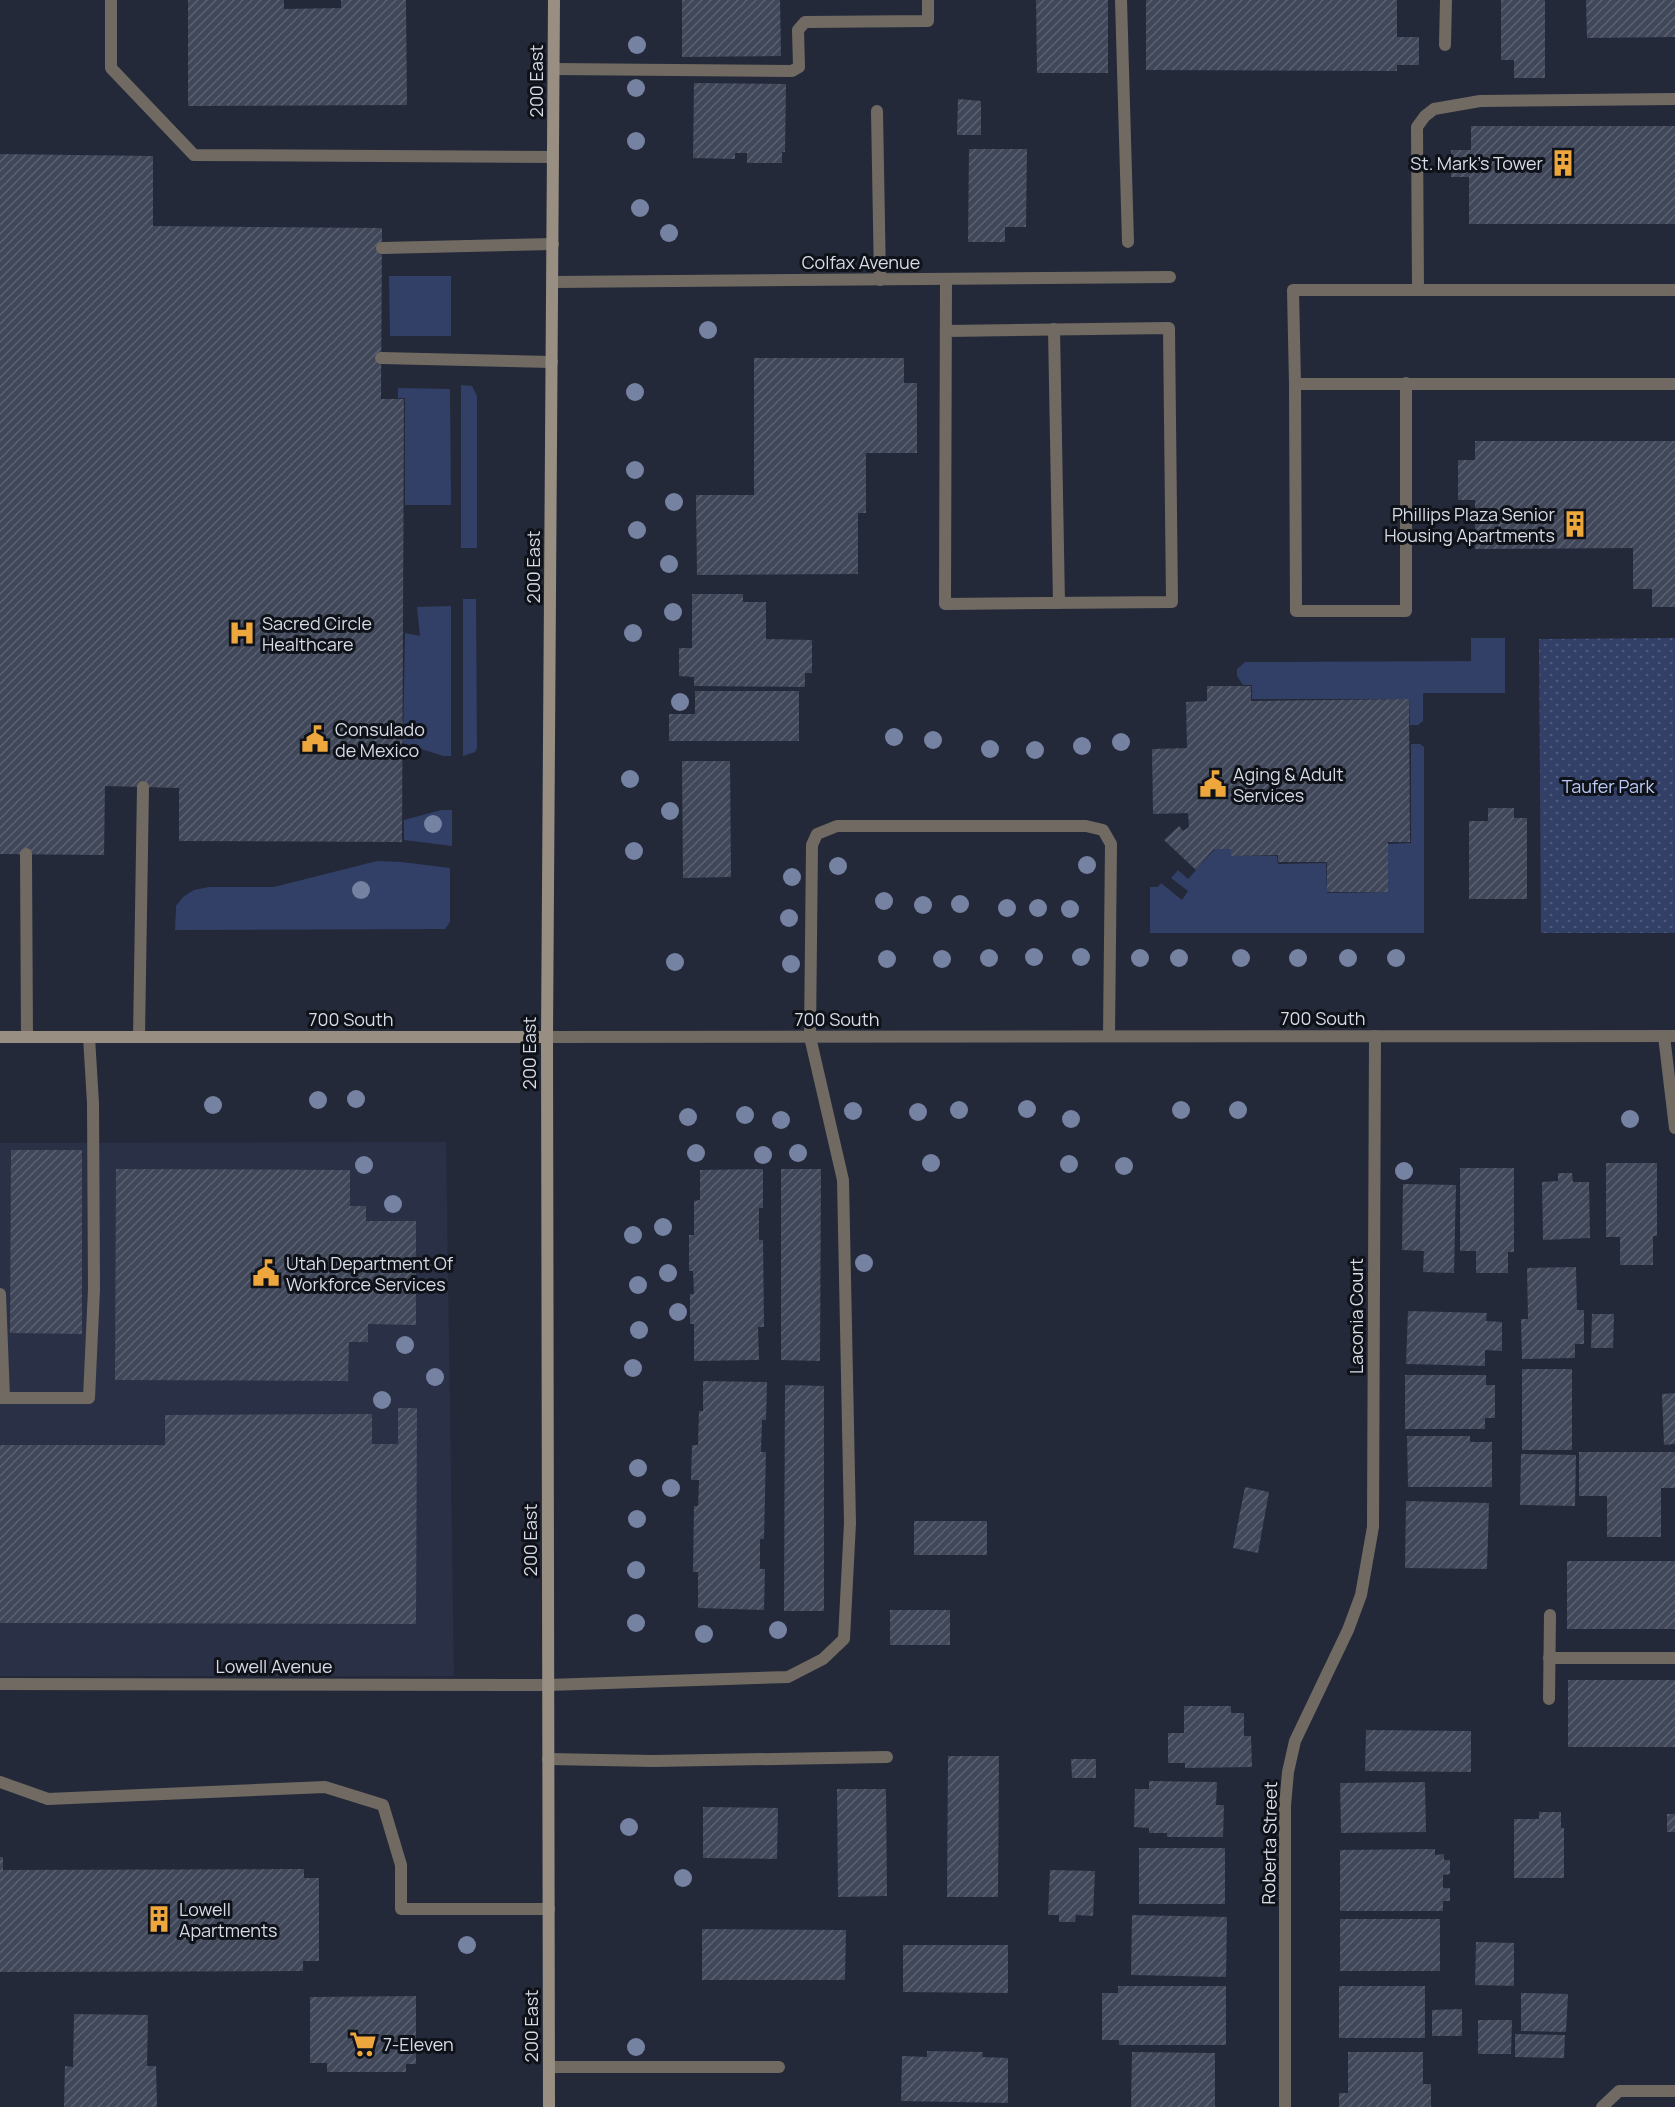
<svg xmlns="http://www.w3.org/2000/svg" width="1675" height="2107" viewBox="0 0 1675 2107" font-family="Manrope,sans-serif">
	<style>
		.built { fill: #2a3147 }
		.green { fill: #323f66 }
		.park { fill: url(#park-dots) }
		.building { fill: url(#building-hatch) }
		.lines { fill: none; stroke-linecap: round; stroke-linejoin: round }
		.lane { stroke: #706a62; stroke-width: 12 }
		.street { stroke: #706a62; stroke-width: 12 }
		.secondary { stroke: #988e82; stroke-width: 12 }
		.tree { fill: #7682a2 }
		.labels { text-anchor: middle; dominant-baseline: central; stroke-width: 6; stroke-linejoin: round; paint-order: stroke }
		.street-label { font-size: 18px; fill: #d7dbe6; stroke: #0f1219 }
		.poi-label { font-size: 18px; fill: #d7dbe6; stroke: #0f1219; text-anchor: start }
		.park-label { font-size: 18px; fill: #b9caf7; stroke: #0f1219 }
	</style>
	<defs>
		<pattern id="park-dots" width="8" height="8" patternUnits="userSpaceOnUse" patternTransform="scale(1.5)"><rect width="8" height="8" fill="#323f66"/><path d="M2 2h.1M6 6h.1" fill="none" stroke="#4f5a7c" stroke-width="1.8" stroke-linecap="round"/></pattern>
		<pattern id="building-hatch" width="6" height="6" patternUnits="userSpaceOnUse" patternTransform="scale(1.5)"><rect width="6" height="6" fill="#404759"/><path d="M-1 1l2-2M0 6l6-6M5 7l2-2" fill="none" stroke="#5b6171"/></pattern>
	</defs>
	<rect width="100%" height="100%" fill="#232939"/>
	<polygon class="built" points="446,1142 454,1676 0,1676 0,1143"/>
	<g class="green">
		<polygon points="389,276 451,276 451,336 390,336"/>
		<polygon points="461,385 472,386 477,396 477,548 461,548"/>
		<polygon points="398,388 450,389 451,505 405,505 405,398 398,398"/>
		<polygon points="463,599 476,599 477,748 475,752 463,756"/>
		<polygon points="451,606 451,756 443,756 403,743 405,633 420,636 417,607"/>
		<polygon points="1471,638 1505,638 1505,693 1423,693 1423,721 1418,725 1410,725 1409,699 1252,699 1252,685 1243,685 1237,676 1237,669 1245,662 1471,661"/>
		<polygon points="1411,744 1420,744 1424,747 1424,933 1150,933 1150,887 1158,887 1161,883 1182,900 1188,891 1171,878 1178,870 1188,879 1215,849 1231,849 1231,856 1277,856 1278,864 1326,863 1327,893 1388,892 1388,844 1411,843"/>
		<polygon points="441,810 452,810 452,846 404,840 404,820"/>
		<polygon points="377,861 402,862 450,868 450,922 445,929 175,930 176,906 183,897 194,890 209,887 274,887"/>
	</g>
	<polygon class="park" points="1675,638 1675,933 1541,933 1539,639"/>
	<g class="building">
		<polygon points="188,0 284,0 284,9 341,8 341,0 406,0 407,105 188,106"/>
		<polygon points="682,0 780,0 781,56 682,57"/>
		<polygon points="1036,0 1108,0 1108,73 1037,73"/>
		<polygon points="1146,0 1397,0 1397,37 1419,37 1419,65 1397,65 1397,71 1146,70"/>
		<polygon points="1501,0 1545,0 1545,78 1514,78 1514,60 1501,60"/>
		<polygon points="1586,0 1675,0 1675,37 1587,38"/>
		<polygon points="694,83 786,84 785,152 782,152 782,163 747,163 747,153 735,153 735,159 693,158"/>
		<polygon points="958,99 981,101 981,135 957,135"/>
		<polygon points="1471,126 1675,126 1675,224 1469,224 1469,177 1451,177 1451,150 1471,150"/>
		<polygon points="969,149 1027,149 1026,227 1005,227 1005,242 968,242"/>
		<polygon points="0,154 153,156 153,226 382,228 381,399 404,399 402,842 179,841 179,788 105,786 104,855 0,854"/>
		<polygon points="754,358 904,358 904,383 917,383 917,453 866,453 866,513 858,513 858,574 697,575 696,495 754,495"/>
		<polygon points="1475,441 1675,441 1675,607 1652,607 1652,589 1633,589 1633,548 1475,549 1475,500 1458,500 1458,460 1475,460"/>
		<polygon points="692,594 743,594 743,602 766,602 766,639 812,640 812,673 805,673 805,687 694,686 694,677 679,676 679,648 692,648"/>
		<polygon points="1207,686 1251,686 1251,701 1409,699 1410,842 1388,842 1388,892 1327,892 1327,862 1278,862 1278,855 1231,856 1231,849 1214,849 1196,870 1164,840 1179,826 1183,831 1189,827 1188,813 1153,814 1152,749 1187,748 1186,702 1207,701"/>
		<polygon points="695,691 799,691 799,741 669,741 669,714 695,714"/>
		<polygon points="682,761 730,761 731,877 683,878"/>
		<polygon points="1488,808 1514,808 1514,818 1527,818 1527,899 1469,899 1469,821 1488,821"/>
		<polygon points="11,1150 82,1150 82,1334 10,1333"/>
		<polygon points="1606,1163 1657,1163 1657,1236 1653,1236 1653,1265 1620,1265 1620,1237 1606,1237"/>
		<polygon points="1460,1168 1514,1168 1514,1252 1508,1252 1508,1273 1476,1273 1476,1251 1460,1251"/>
		<polygon points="116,1169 350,1170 350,1206 366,1206 366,1221 416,1221 416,1325 368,1324 368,1342 349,1342 348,1381 115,1380"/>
		<polygon points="763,1169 763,1208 759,1208 759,1240 763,1240 764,1327 758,1327 759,1360 694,1361 694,1324 690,1324 690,1294 694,1294 693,1271 689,1271 689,1235 694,1235 694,1201 700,1200 700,1170"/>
		<polygon points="781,1169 821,1169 820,1361 781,1360"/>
		<polygon points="1558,1173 1572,1173 1573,1182 1589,1182 1590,1238 1543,1240 1542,1182 1558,1181"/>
		<polygon points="1403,1184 1456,1185 1454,1273 1423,1272 1424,1251 1402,1250"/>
		<polygon points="1576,1267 1577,1310 1584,1310 1584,1344 1575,1344 1575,1358 1522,1359 1521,1319 1528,1319 1527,1268"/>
		<polygon points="1408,1311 1487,1313 1486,1321 1502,1322 1502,1351 1485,1350 1485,1366 1406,1364"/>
		<polygon points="1592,1314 1614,1314 1613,1348 1591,1348"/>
		<rect x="1522" y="1369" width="50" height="81"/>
		<polygon points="1405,1375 1486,1375 1486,1385 1495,1385 1495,1418 1485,1418 1485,1429 1405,1429"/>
		<polygon points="703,1381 767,1382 766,1420 762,1420 761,1452 766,1452 764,1539 760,1539 760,1569 765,1569 764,1610 698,1608 698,1572 693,1572 694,1506 698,1506 699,1480 691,1480 692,1445 698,1445 699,1411 703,1411"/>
		<polygon points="785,1385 824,1386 824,1611 784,1611"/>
		<polygon points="1675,1393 1675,1444 1664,1445 1662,1394"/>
		<polygon points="398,1408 417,1408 416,1624 0,1623 0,1445 165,1445 165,1415 372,1414 372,1444 398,1444"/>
		<polygon points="1407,1436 1470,1436 1470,1442 1492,1442 1492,1487 1408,1487"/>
		<polygon points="1579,1452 1675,1452 1675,1488 1661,1488 1661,1537 1607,1537 1607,1496 1579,1496"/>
		<polygon points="1521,1454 1576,1455 1575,1506 1520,1505"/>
		<polygon points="1245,1487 1269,1492 1258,1553 1233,1548"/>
		<polygon points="1406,1501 1489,1503 1487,1569 1405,1568"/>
		<rect x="914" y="1521" width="73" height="34"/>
		<rect x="1567" y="1561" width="108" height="68"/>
		<rect x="890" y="1610" width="60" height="35"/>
		<rect x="1568" y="1680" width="107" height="67"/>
		<polygon points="1184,1706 1231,1706 1231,1713 1244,1713 1244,1736 1251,1736 1252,1767 1185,1768 1185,1763 1168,1763 1168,1733 1184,1733"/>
		<polygon points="1366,1730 1471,1731 1471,1772 1365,1771"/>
		<polygon points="948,1756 999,1756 998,1897 947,1897"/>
		<polygon points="1071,1759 1096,1759 1096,1778 1072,1778"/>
		<polygon points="1149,1781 1217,1782 1216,1805 1224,1805 1223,1837 1167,1837 1167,1833 1149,1833 1149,1828 1134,1827 1135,1789 1149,1789"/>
		<polygon points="1425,1782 1426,1832 1341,1833 1340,1783"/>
		<polygon points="837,1789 886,1789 887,1896 838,1897"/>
		<polygon points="703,1807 778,1808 777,1859 703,1858"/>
		<polygon points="1539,1812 1561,1812 1561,1828 1564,1828 1564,1878 1514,1878 1514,1819 1539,1819"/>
		<rect x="1667" y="1814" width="8" height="18"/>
		<rect x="1139" y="1848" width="86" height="56"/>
		<polygon points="1435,1849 1435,1855 1444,1854 1444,1860 1450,1860 1450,1874 1443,1875 1443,1888 1450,1888 1450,1901 1443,1901 1443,1911 1340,1911 1340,1850"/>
		<polygon points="0,1857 3,1857 3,1870 304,1869 304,1878 319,1878 319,1961 303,1961 303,1971 0,1972"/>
		<polygon points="1050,1870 1095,1871 1093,1916 1076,1915 1075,1922 1059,1922 1059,1915 1048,1915"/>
		<polygon points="1132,1915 1227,1917 1226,1977 1131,1975"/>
		<rect x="1340" y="1919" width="100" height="52"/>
		<polygon points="702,1929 846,1930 845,1980 702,1980"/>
		<polygon points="1476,1942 1514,1943 1514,1986 1475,1985"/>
		<polygon points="903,1945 1008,1945 1008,1993 903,1992"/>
		<polygon points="1118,1986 1226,1986 1226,2045 1119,2045 1119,2040 1102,2040 1102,1993 1118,1993"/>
		<rect x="1339" y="1986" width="86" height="52"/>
		<polygon points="1521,1993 1568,1994 1566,2032 1521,2031"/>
		<polygon points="416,1996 416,2064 406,2064 406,2072 327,2072 327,2063 310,2063 310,1997"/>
		<polygon points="1462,2009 1462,2036 1432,2036 1432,2010"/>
		<polygon points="74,2014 148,2015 147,2066 156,2066 157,2107 64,2107 65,2066 73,2067"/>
		<polygon points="1478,2020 1512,2020 1511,2054 1478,2054"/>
		<polygon points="1515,2034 1565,2035 1564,2058 1515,2057"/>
		<polygon points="927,2051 983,2052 982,2057 1008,2058 1008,2103 901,2101 902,2056 927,2057"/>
		<polygon points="1132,2052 1215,2053 1215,2107 1131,2107"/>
		<polygon points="1348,2052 1423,2052 1423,2084 1431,2084 1431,2107 1339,2107 1339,2093 1348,2093"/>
	</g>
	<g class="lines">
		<g class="lane">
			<polyline points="111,0 111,68 194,155 553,157"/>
			<polyline points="1121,0 1128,242"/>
			<polyline points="1445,45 1446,0"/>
			<polyline points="554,69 792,71 799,67 798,30 805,22 928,21 928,0"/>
			<polyline points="877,111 880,280"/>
			<polyline points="382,248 553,244"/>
			<polyline points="1418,290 1417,127 1425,116 1434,109 1480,101 1675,99"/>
			<polyline points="1675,290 1293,290 1295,384 1675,384"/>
			<polyline points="1054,329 1059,603"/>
			<polyline points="946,331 1169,328 1172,602 945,604 946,279"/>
			<polyline points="381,358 552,362"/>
			<polyline points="1295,384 1296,611 1406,611 1406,383"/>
			<polyline points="26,854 27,1037"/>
			<polyline points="1664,1036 1675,1128"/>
			<polyline points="139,1037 143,787"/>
			<polyline points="0,1294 4,1398 0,1398"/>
			<polyline points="4,1398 89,1398 94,1289 93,1103 89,1037"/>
			<polyline points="1549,1658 1675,1658"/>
			<polyline points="548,1685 788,1677 823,1659 844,1639 850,1523 843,1180 810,1037 812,845 817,834 837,826 1086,826 1103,830 1111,844 1109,1036"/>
			<polyline points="1549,1699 1550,1615"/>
			<polyline points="548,1759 654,1761 887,1757"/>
			<polyline points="0,1782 48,1799 325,1787 383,1805 401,1865 401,1909 549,1909"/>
			<polyline points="549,2067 779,2067"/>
			<polyline points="1602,2107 1619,2091 1675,2091"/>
		</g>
		<g class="street">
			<polyline points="553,282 1170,277"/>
			<polyline points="547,1037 1675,1036"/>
			<polyline points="0,1684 548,1685"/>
			<polyline points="1285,2107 1285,1806 1288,1772 1295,1741 1348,1630 1361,1595 1373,1527 1375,1036"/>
		</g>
		<g class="secondary">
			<polyline points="0,1037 547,1037"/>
			<polyline points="549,2107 547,1037 554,0"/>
		</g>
	</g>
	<g class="tree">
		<circle cx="637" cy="45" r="9"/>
		<circle cx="636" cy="88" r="9"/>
		<circle cx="636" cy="141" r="9"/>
		<circle cx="640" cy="208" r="9"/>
		<circle cx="669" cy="233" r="9"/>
		<circle cx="708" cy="330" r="9"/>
		<circle cx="635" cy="392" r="9"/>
		<circle cx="635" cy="470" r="9"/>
		<circle cx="674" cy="502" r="9"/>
		<circle cx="637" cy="530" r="9"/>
		<circle cx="669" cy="564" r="9"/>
		<circle cx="673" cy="612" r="9"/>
		<circle cx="633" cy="633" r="9"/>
		<circle cx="680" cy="702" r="9"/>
		<circle cx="894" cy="737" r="9"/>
		<circle cx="933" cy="740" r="9"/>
		<circle cx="1121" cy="742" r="9"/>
		<circle cx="1082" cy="746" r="9"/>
		<circle cx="990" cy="749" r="9"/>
		<circle cx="1035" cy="750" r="9"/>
		<circle cx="630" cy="779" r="9"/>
		<circle cx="670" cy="811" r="9"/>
		<circle cx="433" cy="824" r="9"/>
		<circle cx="634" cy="851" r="9"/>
		<circle cx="1087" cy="865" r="9"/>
		<circle cx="838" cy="866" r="9"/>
		<circle cx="792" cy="877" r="9"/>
		<circle cx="361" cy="890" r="9"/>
		<circle cx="884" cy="901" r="9"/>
		<circle cx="960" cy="904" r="9"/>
		<circle cx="923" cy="905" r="9"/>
		<circle cx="1007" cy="908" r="9"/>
		<circle cx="1038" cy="908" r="9"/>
		<circle cx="1070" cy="909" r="9"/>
		<circle cx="789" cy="918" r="9"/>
		<circle cx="1034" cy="957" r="9"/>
		<circle cx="1081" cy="957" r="9"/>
		<circle cx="989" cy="958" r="9"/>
		<circle cx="1140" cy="958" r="9"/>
		<circle cx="1179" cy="958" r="9"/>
		<circle cx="1241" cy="958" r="9"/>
		<circle cx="1298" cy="958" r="9"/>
		<circle cx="1348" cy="958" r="9"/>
		<circle cx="1396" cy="958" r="9"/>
		<circle cx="887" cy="959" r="9"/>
		<circle cx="942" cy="959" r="9"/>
		<circle cx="675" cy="962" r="9"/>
		<circle cx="791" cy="964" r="9"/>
		<circle cx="356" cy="1099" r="9"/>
		<circle cx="318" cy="1100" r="9"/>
		<circle cx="213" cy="1105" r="9"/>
		<circle cx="1027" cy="1109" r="9"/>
		<circle cx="959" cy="1110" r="9"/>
		<circle cx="1181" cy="1110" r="9"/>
		<circle cx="1238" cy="1110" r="9"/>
		<circle cx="853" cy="1111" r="9"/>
		<circle cx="918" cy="1112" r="9"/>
		<circle cx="745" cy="1115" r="9"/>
		<circle cx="688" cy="1117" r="9"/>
		<circle cx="1071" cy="1119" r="9"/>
		<circle cx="1630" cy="1119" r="9"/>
		<circle cx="781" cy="1120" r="9"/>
		<circle cx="696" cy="1153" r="9"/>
		<circle cx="798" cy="1153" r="9"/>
		<circle cx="763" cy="1155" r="9"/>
		<circle cx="931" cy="1163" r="9"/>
		<circle cx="1069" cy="1164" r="9"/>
		<circle cx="364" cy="1165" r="9"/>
		<circle cx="1124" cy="1166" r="9"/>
		<circle cx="1404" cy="1171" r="9"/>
		<circle cx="393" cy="1204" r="9"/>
		<circle cx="663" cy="1227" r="9"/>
		<circle cx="633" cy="1235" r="9"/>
		<circle cx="864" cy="1263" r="9"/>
		<circle cx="668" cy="1273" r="9"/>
		<circle cx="638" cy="1285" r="9"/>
		<circle cx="678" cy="1312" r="9"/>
		<circle cx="639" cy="1330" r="9"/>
		<circle cx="405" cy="1345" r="9"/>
		<circle cx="633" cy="1368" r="9"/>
		<circle cx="435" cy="1377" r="9"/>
		<circle cx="382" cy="1400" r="9"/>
		<circle cx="638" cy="1468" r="9"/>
		<circle cx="671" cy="1488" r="9"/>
		<circle cx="637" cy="1519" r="9"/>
		<circle cx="636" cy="1570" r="9"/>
		<circle cx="636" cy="1623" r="9"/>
		<circle cx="778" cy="1630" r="9"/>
		<circle cx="704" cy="1634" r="9"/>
		<circle cx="629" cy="1827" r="9"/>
		<circle cx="683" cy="1878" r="9"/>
		<circle cx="467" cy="1945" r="9"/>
		<circle cx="636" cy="2047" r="9"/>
	</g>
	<defs>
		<symbol id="building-bare" viewBox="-9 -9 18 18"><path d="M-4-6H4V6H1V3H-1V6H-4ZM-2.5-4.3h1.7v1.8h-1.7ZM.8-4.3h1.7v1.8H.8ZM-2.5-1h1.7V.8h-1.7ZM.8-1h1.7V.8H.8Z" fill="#eea73d" stroke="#0f1219" stroke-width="2.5" paint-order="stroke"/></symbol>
		<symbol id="hospital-bare" viewBox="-9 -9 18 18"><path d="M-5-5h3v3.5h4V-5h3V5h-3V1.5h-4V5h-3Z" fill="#eea73d" stroke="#0f1219" stroke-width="2.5" paint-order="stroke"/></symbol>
		<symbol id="civic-bare" viewBox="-9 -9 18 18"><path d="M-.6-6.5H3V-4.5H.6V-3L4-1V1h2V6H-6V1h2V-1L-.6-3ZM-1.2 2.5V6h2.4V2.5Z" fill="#eea73d" stroke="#0f1219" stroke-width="2.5" paint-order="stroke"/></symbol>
		<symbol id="supermarket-bare" viewBox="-9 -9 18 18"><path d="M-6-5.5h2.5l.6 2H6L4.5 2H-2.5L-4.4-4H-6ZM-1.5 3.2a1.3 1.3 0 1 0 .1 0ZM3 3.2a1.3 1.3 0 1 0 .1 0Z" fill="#eea73d" stroke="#0f1219" stroke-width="2.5" paint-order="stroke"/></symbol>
	</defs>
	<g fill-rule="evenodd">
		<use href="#building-bare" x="1544" y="144" width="38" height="38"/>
		<use href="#building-bare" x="1556" y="505" width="38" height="38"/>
		<use href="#hospital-bare" x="223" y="614" width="38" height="38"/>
		<use href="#civic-bare" x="296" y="720" width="38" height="38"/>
		<use href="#civic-bare" x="1194" y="765" width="38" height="38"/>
		<use href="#civic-bare" x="247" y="1254" width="38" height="38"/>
		<use href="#building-bare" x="140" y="1900" width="38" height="38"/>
		<use href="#supermarket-bare" x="344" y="2025" width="38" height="38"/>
	</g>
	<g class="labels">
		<g class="street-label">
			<text transform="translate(536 81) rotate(-90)">200 East</text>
			<text x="861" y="262">Colfax Avenue</text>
			<text transform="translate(533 567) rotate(-90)">200 East</text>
			<text x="1323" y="1018">700 South</text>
			<text x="351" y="1019">700 South</text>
			<text x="837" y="1019">700 South</text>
			<text transform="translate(529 1053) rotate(-90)">200 East</text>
			<text transform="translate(1356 1316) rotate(-90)">Laconia Court</text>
			<text transform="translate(530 1540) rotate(-90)">200 East</text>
			<text x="274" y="1666">Lowell Avenue</text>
			<text transform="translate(1269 1843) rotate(-89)">Roberta Street</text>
			<text transform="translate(531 2026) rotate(-90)">200 East</text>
		</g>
		<g class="poi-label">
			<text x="1543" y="163" text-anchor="end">St. Mark's Tower</text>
			<text x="1555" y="514" text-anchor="end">Phillips Plaza Senior<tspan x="1555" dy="21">Housing Apartments</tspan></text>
			<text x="262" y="623">Sacred Circle<tspan x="262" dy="21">Healthcare</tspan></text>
			<text x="335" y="729">Consulado<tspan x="335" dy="21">de Mexico</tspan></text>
			<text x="1233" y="774">Aging &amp; Adult<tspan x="1233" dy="21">Services</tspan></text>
			<text x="286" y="1263">Utah Department Of<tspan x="286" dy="21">Workforce Services</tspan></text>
			<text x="179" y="1909">Lowell<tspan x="179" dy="21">Apartments</tspan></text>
			<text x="383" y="2044">7-Eleven</text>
		</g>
		<g class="park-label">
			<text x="1608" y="786">Taufer Park</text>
		</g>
	</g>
</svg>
